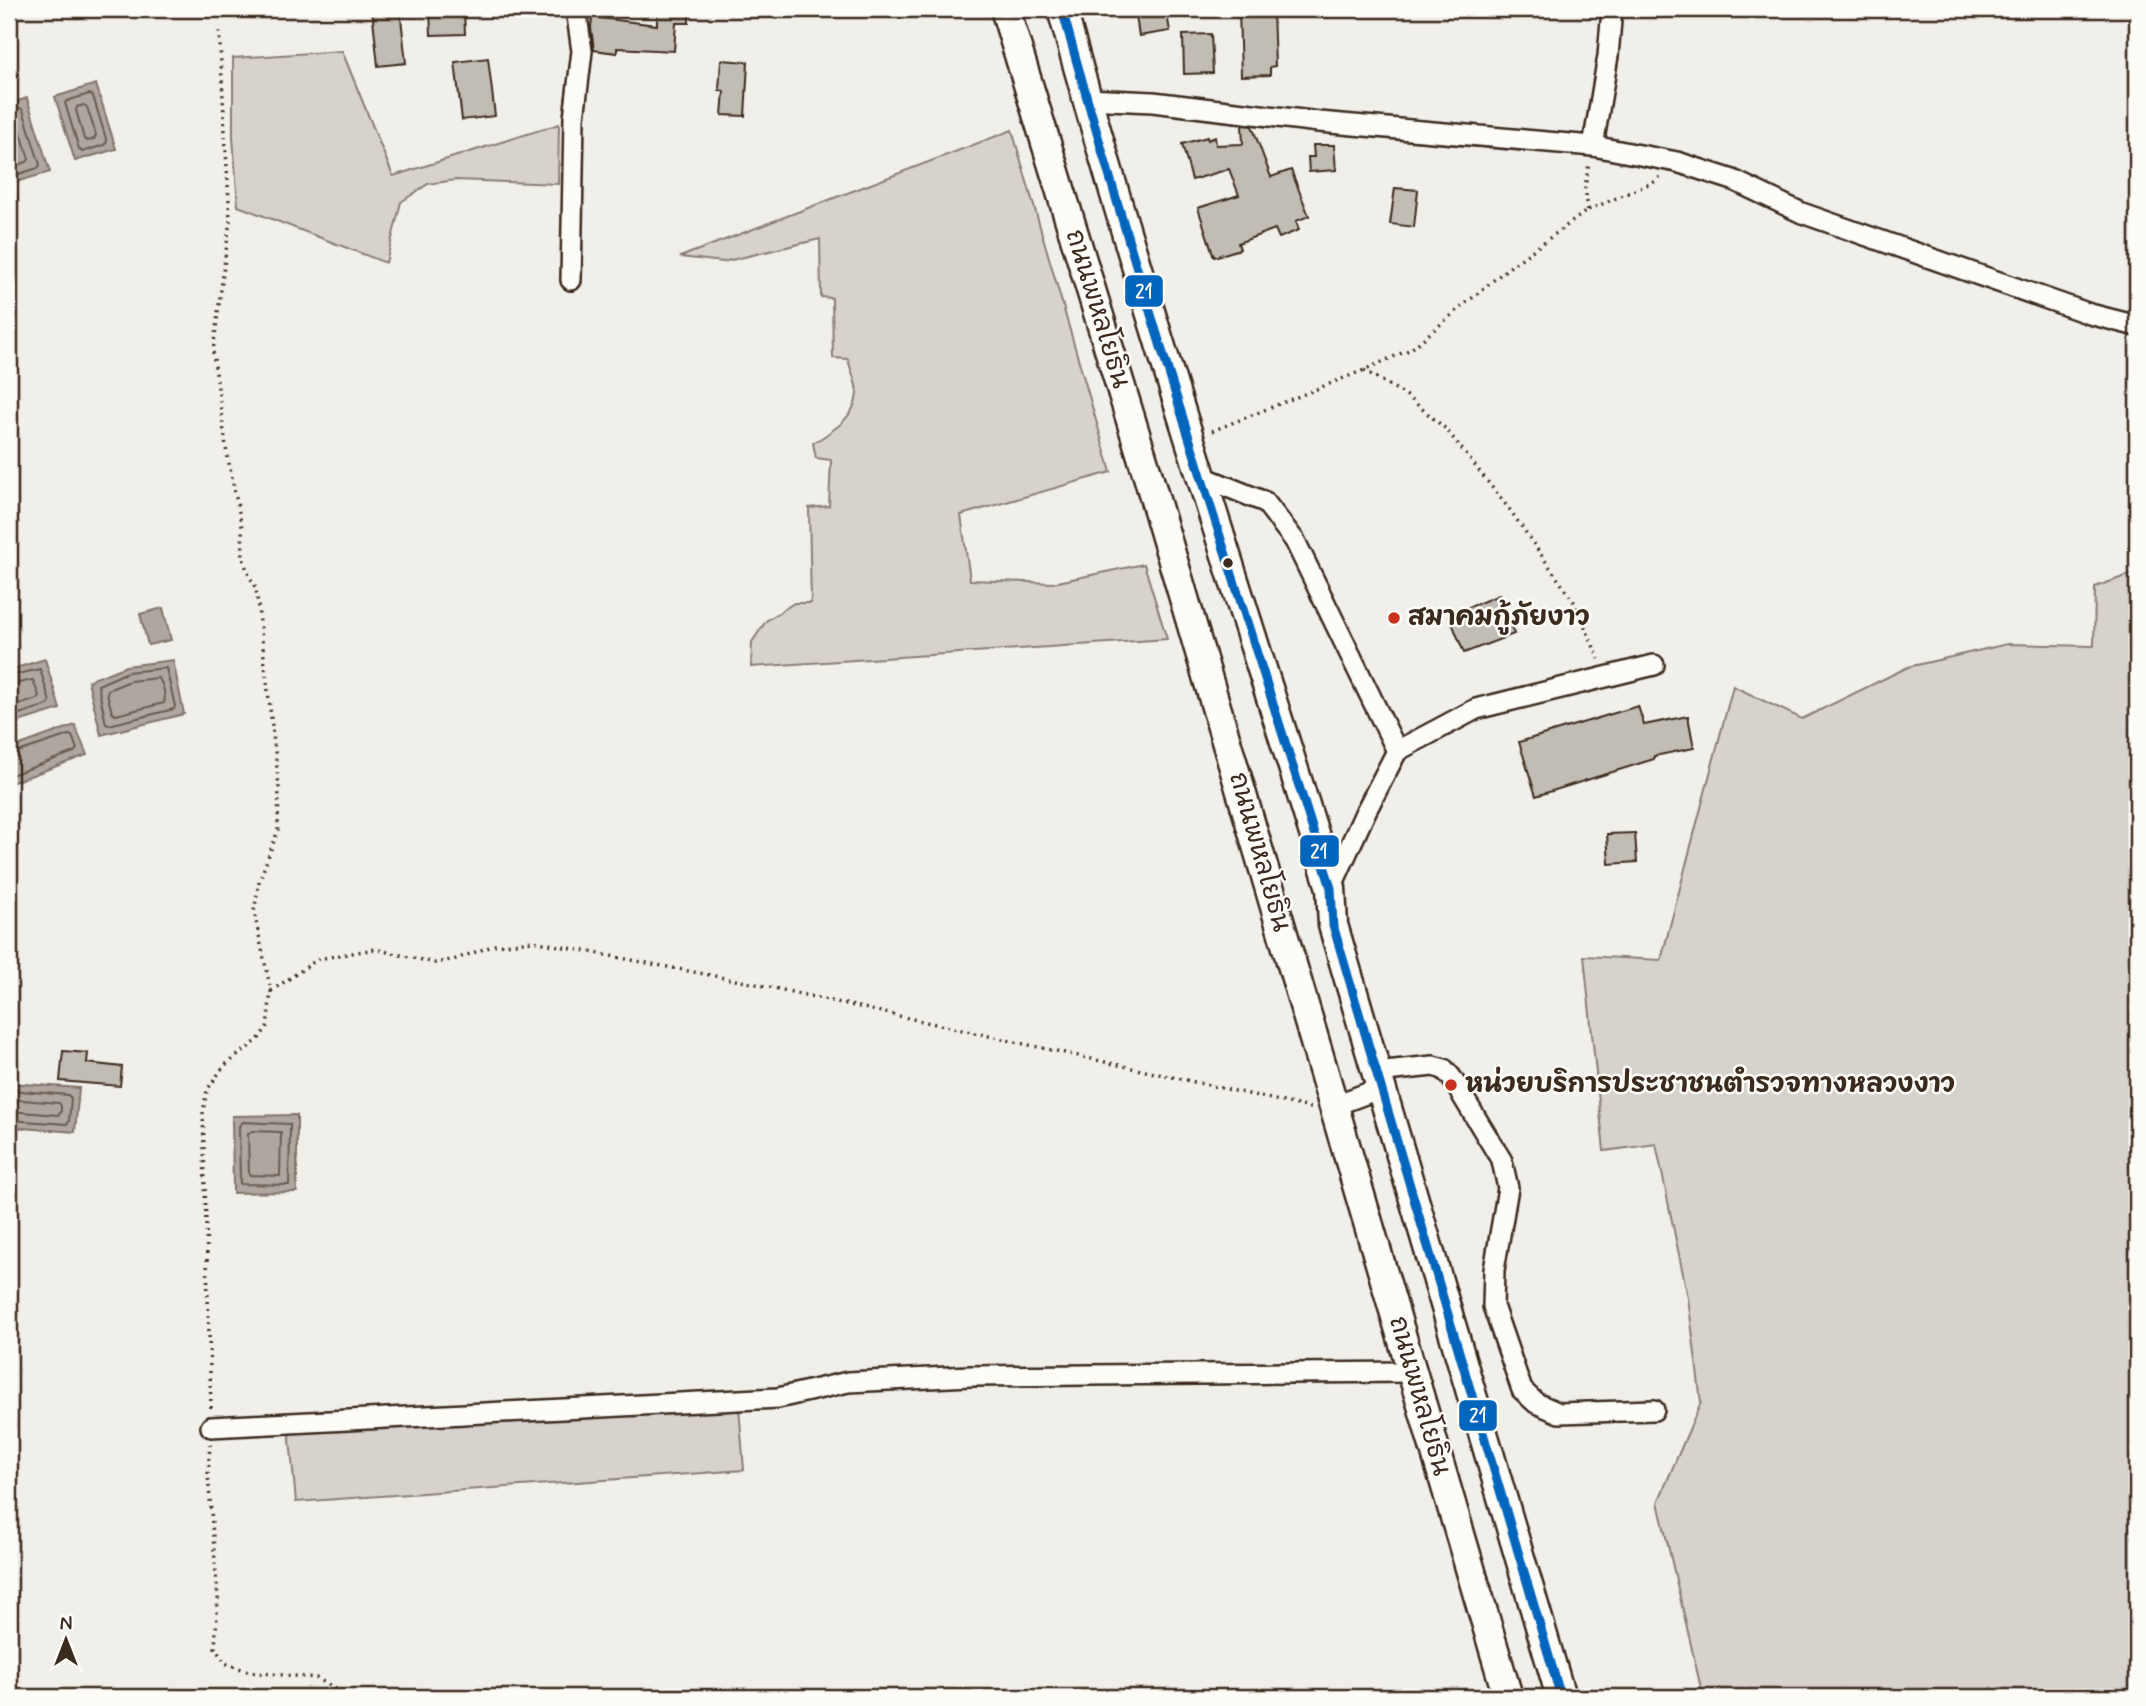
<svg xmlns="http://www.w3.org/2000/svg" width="2146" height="1706" viewBox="0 0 2146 1706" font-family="Mynerve,'Playpen Sans Thai',sans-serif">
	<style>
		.green { fill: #d7d2cc; stroke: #897e75; stroke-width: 2 }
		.water { fill: #aea69f; stroke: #80746b; stroke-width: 2 }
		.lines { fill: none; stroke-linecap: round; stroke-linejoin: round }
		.shore { stroke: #695c52; stroke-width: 2 }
		.building { fill: #c1bcb4; stroke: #3b2a1e; stroke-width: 2 }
		.minor-casing { stroke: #3b2a1e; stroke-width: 24 }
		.highway-casing { stroke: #3b2a1e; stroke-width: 33 }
		.path { stroke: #3b2a1e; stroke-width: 3.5; stroke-dasharray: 2 5; stroke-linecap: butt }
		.minor { stroke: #fdfcf7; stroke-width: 19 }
		.highway { stroke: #fdfcf7; stroke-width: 28 }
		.bus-1-casing { stroke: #fdfcf7; stroke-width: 14 }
		.bus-1 { stroke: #0065bd; stroke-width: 9 }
		.bus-dot { fill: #3b2a1e; stroke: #fdfcf7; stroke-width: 2.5 }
		.poi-dot { fill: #c8321e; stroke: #fdfcf7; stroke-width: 2.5 }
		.labels { text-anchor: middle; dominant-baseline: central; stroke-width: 5; stroke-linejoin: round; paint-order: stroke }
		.street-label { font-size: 26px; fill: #3b2a1e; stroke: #fdfcf7 }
		.poi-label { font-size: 26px; font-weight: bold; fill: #3b2a1e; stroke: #fdfcf7; text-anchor: start }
		.line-badge { stroke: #fdfcf7; stroke-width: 2.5 }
		.badge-label { font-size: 19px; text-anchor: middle; font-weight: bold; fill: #fff }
	</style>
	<rect width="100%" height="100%" fill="#f1efea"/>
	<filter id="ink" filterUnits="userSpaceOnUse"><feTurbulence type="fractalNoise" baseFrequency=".0143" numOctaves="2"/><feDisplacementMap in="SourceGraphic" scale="14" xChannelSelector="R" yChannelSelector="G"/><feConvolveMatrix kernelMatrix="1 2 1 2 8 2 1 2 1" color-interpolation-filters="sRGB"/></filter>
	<g filter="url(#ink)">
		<g class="green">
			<polygon points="342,51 393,176 559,124 558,184 456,180 428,184 401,202 386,263 238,206 233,137 233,58"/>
			<path d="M1012 130 1111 472 961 515 970 580 1053 583 1144 564 1167 639 751 667 752 642 766 621 794 603H811L809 508 829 506 831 460 816 458 813 443C832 432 856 417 857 393 857 383 850 369 848 359L833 358 832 298 821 297 820 239 723 262 680 257Z"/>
			<polygon points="2137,572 2137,1697 1703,1697 1658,1502 1701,1402 1688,1298 1656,1144 1604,1151 1584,956 1661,960 1733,686 1802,719 1908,667 2007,644 2094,646 2095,587"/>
			<polygon points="739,1407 744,1470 296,1502 289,1429"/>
		</g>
		<g class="water">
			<polygon points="96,84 116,149 75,161 55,97"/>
			<polygon points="27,98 50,172 9,184 9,104"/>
			<polygon points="163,608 171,640 148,645 140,614"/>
			<polygon points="45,659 60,709 9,725 9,670"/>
			<polygon points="173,660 184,714 101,735 88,681 126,666"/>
			<polygon points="75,725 87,755 11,783 9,776 9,749"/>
			<polygon points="10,1083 79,1088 75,1132 9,1127"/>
			<polygon points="297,1115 297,1192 233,1193 232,1116"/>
		</g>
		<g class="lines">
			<g class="shore">
				<polygon points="89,94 93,96 107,142 104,145 82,152 79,149 65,103 67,101"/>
				<polygon points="84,105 87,107 96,135 94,139 88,141 84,139 76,110 77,107"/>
				<polyline points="9,110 20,108 23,110 40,165 38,168 9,177"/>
				<polyline points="9,119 17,120 29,159 27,162 9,168"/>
				<polygon points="166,668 175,706 174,709 109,725 106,724 98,685 128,672"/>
				<polyline points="9,676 40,669 50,702 48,705 9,717"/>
				<path d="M158 678C163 682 166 697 164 703L116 715 112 713 107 693 108 690 130 681Z"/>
				<polyline points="9,685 33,680 39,696 37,699 9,708"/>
				<polyline points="9,755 69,735 72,736 77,749 74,752 9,776"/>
				<polyline points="9,1090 68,1095 71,1098 69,1121 67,1124 9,1120"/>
				<polyline points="9,1099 59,1103 61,1106 61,1112 58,1115 9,1111"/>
				<polygon points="243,1122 290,1124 289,1185 240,1184 239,1126"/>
				<polygon points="252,1131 281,1132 280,1176 249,1175 248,1134"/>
			</g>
		</g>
		<g class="building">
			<polygon points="372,9 400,9 406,63 378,66"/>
			<polygon points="430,9 464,9 465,34 431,35"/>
			<polygon points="657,9 689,9 689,23 676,23 674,51 617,48 617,53 594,50 591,28 592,17 657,25"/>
			<polygon points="1135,9 1166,9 1170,31 1139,36"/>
			<polygon points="1273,10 1275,66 1270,67 1270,75 1241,76 1239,11"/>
			<polygon points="1211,34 1213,73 1184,74 1183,35"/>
			<polygon points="488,58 495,116 462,120 455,62"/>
			<polygon points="721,60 748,62 745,116 722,115 724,91 719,90"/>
			<polygon points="1242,125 1252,126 1271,177 1291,170 1309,216 1296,221 1299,230 1279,238 1275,229 1238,243 1240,249 1214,257 1198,208 1239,195 1229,169 1192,180 1182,144 1207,137 1208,140 1215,137 1216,145 1243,144"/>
			<polygon points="1313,145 1334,145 1336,170 1309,172 1308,157 1314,157"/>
			<polygon points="1395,188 1418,190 1414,227 1390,224"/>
			<polygon points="1499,595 1514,634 1464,653 1449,615"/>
			<polygon points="1638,706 1644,725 1688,716 1694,748 1654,756 1654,759 1536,796 1519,742"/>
			<polygon points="1635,833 1637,862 1609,864 1607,834"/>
			<polygon points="63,1051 88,1053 87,1063 122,1067 120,1086 60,1081"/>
		</g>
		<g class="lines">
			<defs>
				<g id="minor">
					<polyline points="1086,99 1153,102 1319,122 1593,146 1677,162 1733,180 1802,213 2090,314 2137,326"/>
					<polyline points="1593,146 1608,56 1612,9"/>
					<polyline points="571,280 574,118 582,51 576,9"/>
					<polyline points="1203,477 1265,502 1295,541 1397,751 1365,813 1331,888"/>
					<polyline points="1397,751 1476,709 1654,665"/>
					<polyline points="1376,1072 1433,1066 1444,1069 1451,1077 1502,1161 1508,1188 1494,1270 1493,1306 1522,1390 1536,1403 1559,1413 1654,1410"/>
					<polyline points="1333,1106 1381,1088"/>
					<polyline points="211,1427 778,1398 848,1382 970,1376 1411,1372"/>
				</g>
				<g id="highway">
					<polyline points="1005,9 1148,476 1508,1697"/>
					<path d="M1062 9C1143 304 1240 596 1331 888L1333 925 1561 1697"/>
				</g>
			</defs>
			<use href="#minor" class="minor-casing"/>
			<use href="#highway" class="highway-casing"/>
			<g class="path">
				<polyline points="1588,210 1585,187 1589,164"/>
				<polyline points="1364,370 1407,396 1446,429 1510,510 1574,602 1599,659"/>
				<polyline points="1212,431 1364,370 1411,349 1507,269 1588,210 1654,182 1660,177"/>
				<polyline points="271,991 318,959 375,949 435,963 456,959 495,945 533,941 756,984 1311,1108"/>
				<polyline points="211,1408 203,1112 207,1090 224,1066 258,1040 267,1027 271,991 254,912 259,882 278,830 279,786 256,588 248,573 243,558 242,527 227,454 213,351 230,220 219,28"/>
				<polyline points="210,1444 208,1474 218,1598 215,1648 225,1663 250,1672 316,1678 352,1697"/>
			</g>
			<use href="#minor" class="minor"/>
			<use href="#highway" class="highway"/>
			<defs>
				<path id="bus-1" d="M1062 9C1143 304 1240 596 1331 888L1333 925 1561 1697"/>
			</defs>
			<use href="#bus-1" class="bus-1-casing"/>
			<use href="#bus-1" class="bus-1"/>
		</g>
	</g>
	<circle class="bus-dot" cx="1228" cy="563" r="6"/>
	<g class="poi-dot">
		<circle cx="1394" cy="618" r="7"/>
		<circle cx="1451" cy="1085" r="7"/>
	</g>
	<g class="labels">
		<g class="street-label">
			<text transform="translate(1097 309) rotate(73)">ถนนพหลโยธิน</text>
			<text transform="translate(1259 852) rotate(74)">ถนนพหลโยธิน</text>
			<text transform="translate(1419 1396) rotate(74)">ถนนพหลโยธิน</text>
		</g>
		<g class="poi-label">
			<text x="1408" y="618">สมาคมกู้ภัยงาว</text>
			<text x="1465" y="1085">หน่วยบริการประชาชนตำรวจทางหลวงงาว</text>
		</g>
	</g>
	<g class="line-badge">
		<rect x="1124" y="274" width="40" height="34" rx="7" fill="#0065bd"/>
		<rect x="1299" y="834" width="41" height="34" rx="7" fill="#0065bd"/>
		<rect x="1458" y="1399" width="40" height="33" rx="7" fill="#0065bd"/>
	</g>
	<g class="badge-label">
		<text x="1144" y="298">21</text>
		<text x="1319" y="858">21</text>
		<text x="1478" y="1422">21</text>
	</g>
	<rect width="2146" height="1706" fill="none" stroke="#fdfcf7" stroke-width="35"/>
	<rect x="18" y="18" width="2111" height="1671" fill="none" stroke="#3b2a1e" stroke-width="2.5" filter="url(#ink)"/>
	<g transform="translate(66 1640)" stroke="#fdfcf7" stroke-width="5" paint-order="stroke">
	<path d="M0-5L12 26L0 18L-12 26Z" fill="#3b2a1e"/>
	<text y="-10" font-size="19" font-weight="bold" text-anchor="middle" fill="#3b2a1e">N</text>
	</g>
</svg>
